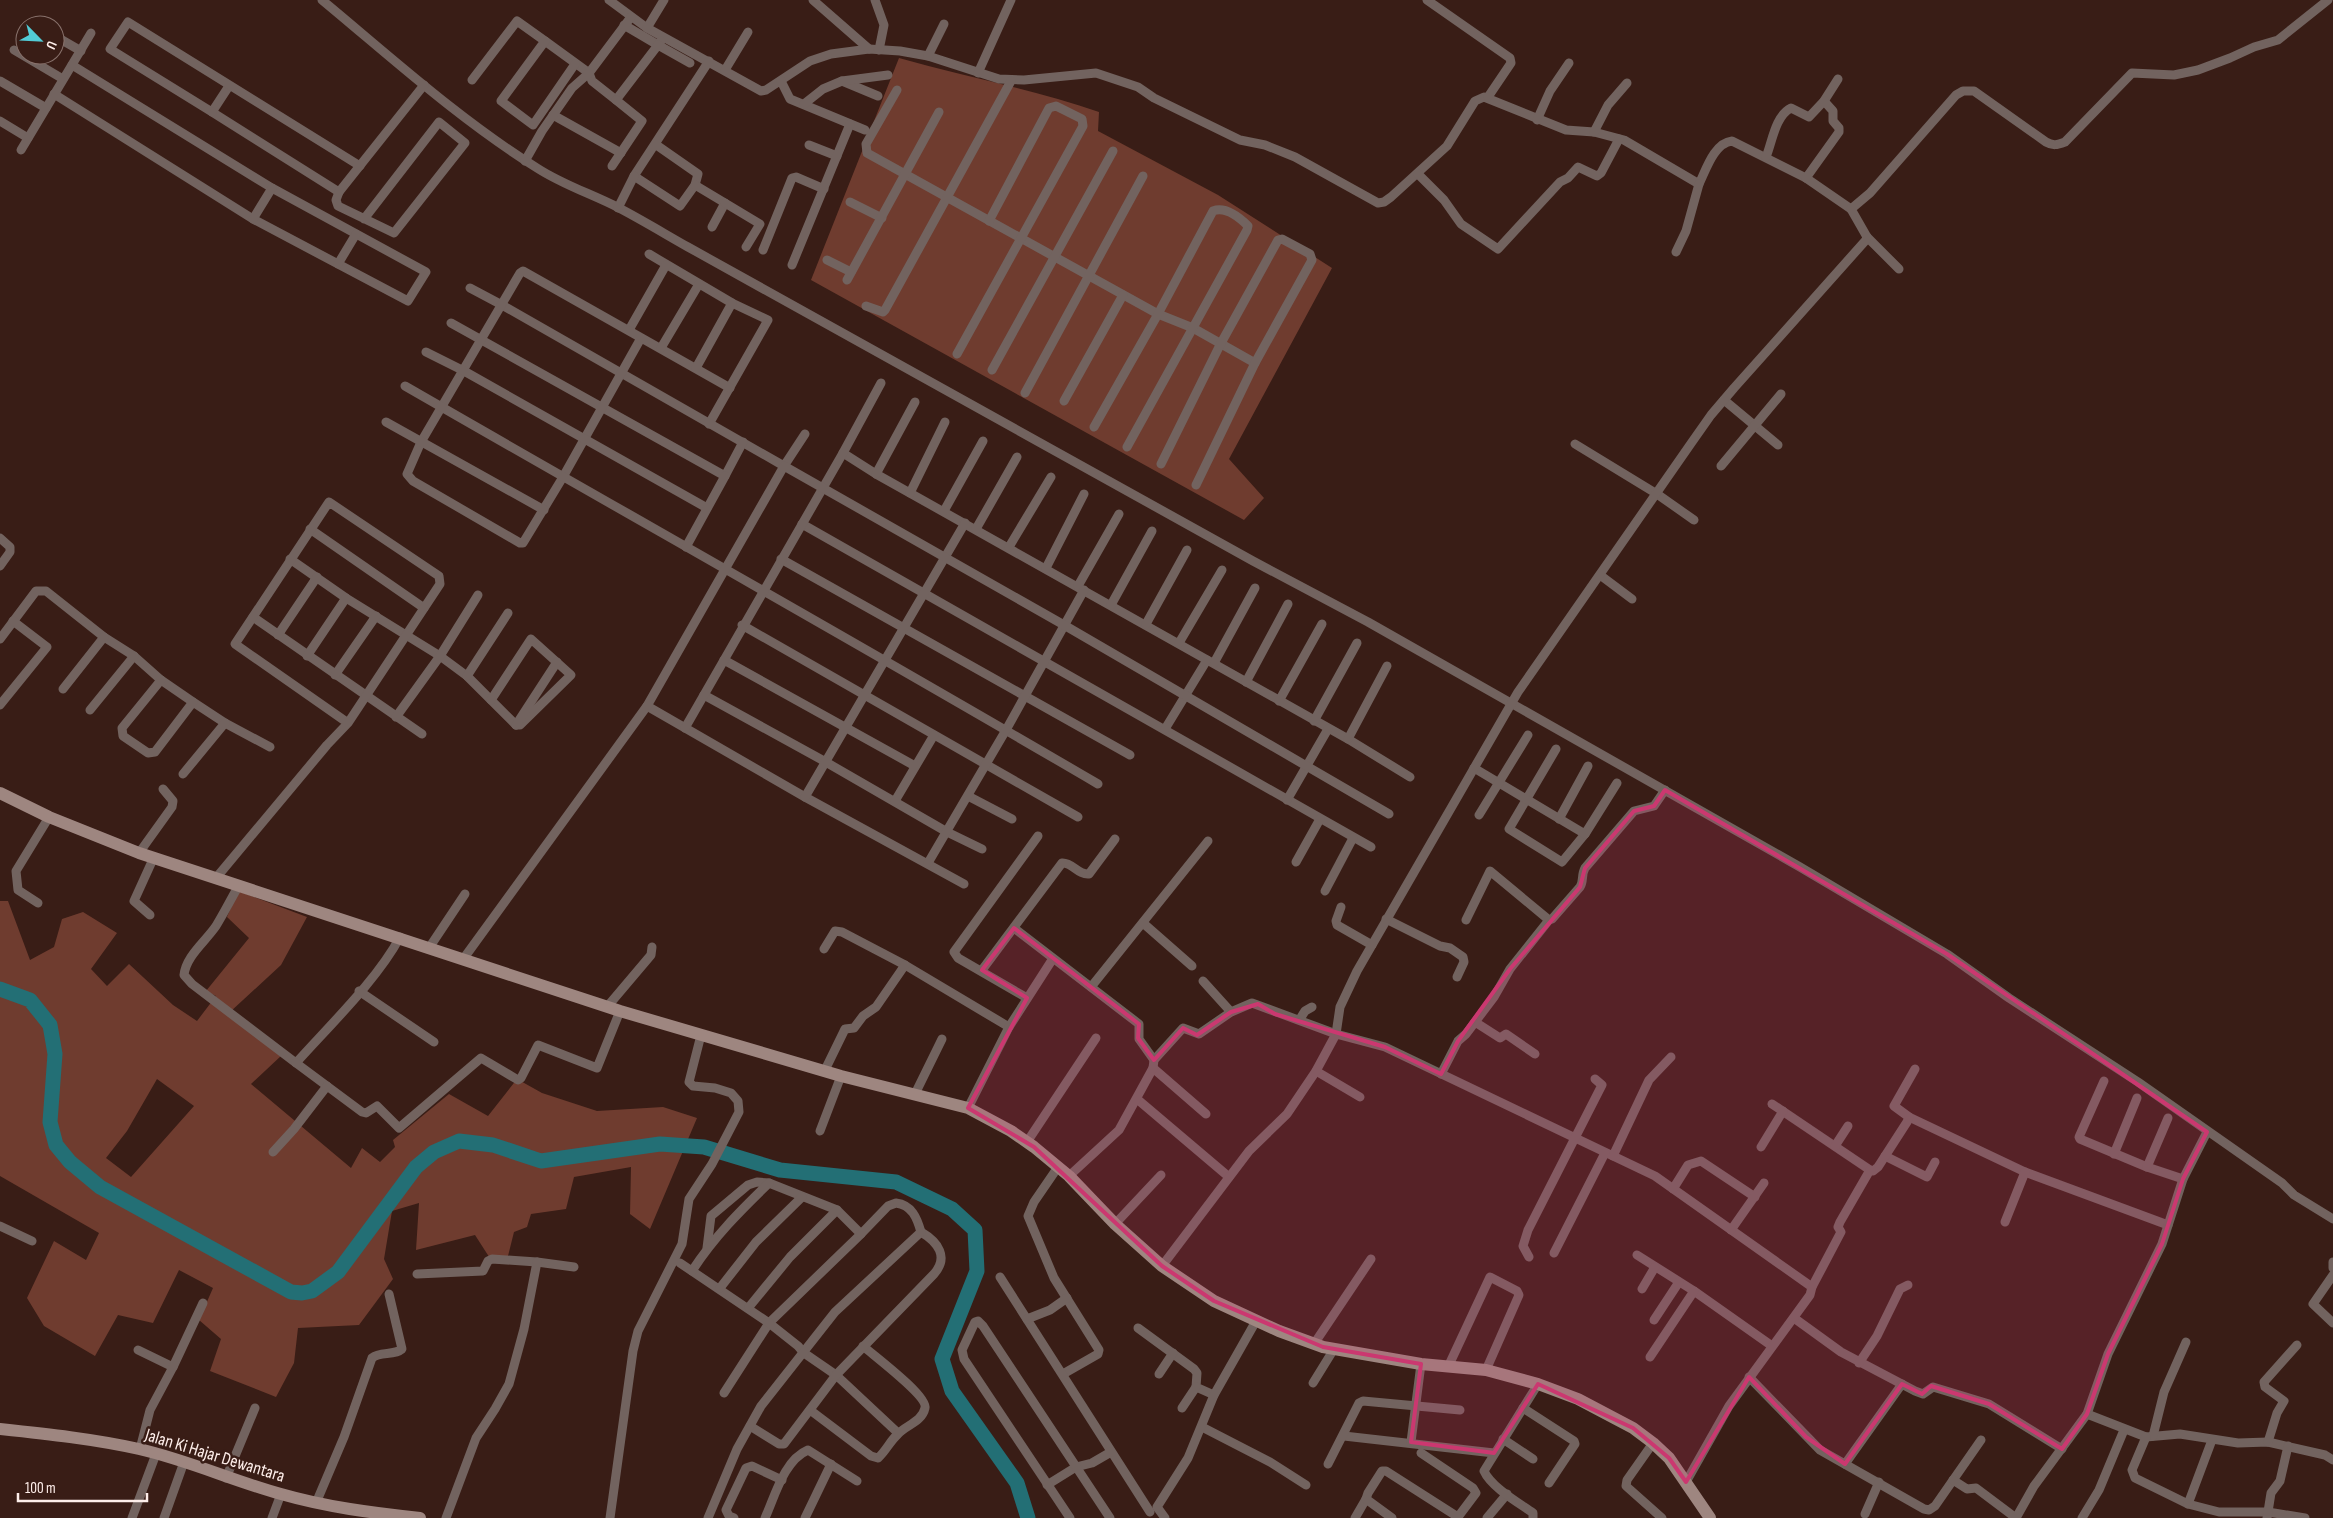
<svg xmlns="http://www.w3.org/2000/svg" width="2333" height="1518" viewBox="0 0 2333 1518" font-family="'Sofia Sans Condensed',sans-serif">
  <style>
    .green { fill: #6f3c2f; fill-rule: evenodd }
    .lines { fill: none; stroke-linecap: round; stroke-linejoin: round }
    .river { stroke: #236f75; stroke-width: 15 }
    .street { stroke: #72635f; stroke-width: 9 }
    .secondary { stroke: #9e8680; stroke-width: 12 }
    .marked { fill: #cb3870; fill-opacity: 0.2; stroke: #cb3870; stroke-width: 4; stroke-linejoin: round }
    .labels { text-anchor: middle; stroke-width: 5; stroke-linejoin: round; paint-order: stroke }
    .street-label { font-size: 18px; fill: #feeeea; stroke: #391d16 }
  </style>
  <rect width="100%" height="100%" fill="#391d16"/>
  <g class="green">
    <path d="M899,58C965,77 1034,89 1099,112L1098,131L1218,195L1332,268L1229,459L1264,498L1244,520L811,280Z"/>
    <path d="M238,891L307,917L281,965L230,1012L282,1055L251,1084L351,1168L362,1148L380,1162L395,1147L393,1140L449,1094L488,1116L517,1079L542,1093L597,1111L663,1107L697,1118L650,1229L630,1214L631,1167L574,1177L566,1209L531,1214L527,1227L514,1232L506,1264L493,1263L475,1235L416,1250L419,1203L392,1211L384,1259L393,1279L359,1325L298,1328L294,1363L276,1397L210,1371L221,1339L199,1320L213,1288L179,1270L153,1323L118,1315L95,1356L44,1326L27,1298L54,1241L86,1260L99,1233L0,1176V901H8L30,960L54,947L62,919L83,912L117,933L91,969L107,986L129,964L173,1005L197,1021L216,996L206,991L249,938L227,917ZM157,1079L194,1106L131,1177L106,1158L127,1131Z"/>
  </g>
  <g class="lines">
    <polyline class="river" points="0,989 30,1000 50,1025 55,1054 50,1122 56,1145 70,1162 100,1187 291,1292 302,1293 312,1291 338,1272 416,1167 434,1152 459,1141 493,1145 541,1161 660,1144 704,1147 780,1170 896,1182 952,1209 975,1230 977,1271 942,1359 952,1391 1017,1483 1028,1518"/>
    <g class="street">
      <path d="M322,0C392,58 460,120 537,168C563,185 592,194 619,208C642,220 665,234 688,247L1253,561L1368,622L1800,867L1947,954L2009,998L2138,1082L2282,1183L2294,1195L2333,1219"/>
      <path d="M609,0L647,28L761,91L766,90L810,61L831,54L869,49L900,51L928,56L999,79L1024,80L1096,73L1138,87L1154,98L1240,140L1265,145L1295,157L1378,203L1384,202L1391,197L1447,146L1475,101L1484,97L1566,130L1594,132L1624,140L1699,184C1706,170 1714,143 1732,141L1806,178L1851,209"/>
      <polyline points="813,0 869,49"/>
      <polyline points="875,0 884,25 879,50"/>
      <polyline points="1427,0 1510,58 1511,63 1488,97"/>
      <polyline points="33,22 37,25"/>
      <polyline points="624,25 658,45 661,41"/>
      <polyline points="647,28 664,0"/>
      <polyline points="55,36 81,51"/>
      <polyline points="545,41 589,73 592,81 616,100 658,45 690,63"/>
      <polyline points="14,50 63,79"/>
      <polyline points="928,56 944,24"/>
      <polyline points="725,70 748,32"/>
      <polyline points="978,73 1011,0"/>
      <polyline points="472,80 517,21 545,41 501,101 533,125 575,64"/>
      <polyline points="0,81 46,108"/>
      <polyline points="781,81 790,99 865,130"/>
      <polyline points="842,81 878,96"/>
      <polyline points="229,86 212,112 339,192"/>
      <polyline points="897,90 866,144 867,153 1158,314 1193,328 1255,363"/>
      <polyline points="54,94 253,219 408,301 426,272 272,188 72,65"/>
      <polyline points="804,104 823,89 842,81 888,75"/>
      <polyline points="212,112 110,49 128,22 360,166"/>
      <polyline points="553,115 621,153"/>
      <polyline points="1537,120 1550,91 1569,63"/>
      <polyline points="0,121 28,138"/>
      <polyline points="1594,132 1608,105 1627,83"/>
      <polyline points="655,144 698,174 695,185 680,206 634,176 709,61"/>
      <polyline points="809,145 837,156"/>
      <polyline points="21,150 91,33"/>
      <path d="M1766,157C1772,143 1775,116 1791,108L1809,117L1824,101L1838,79"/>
      <polyline points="525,161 542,131 572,88 589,73 631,17"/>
      <polyline points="612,166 642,121 616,100"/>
      <polyline points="1418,174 1444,200 1461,224 1498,249 1560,182 1568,178 1578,167 1597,176 1601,173 1619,139"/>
      <polyline points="1806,178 1839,132 1839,128 1833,121 1833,111 1824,101"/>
      <polyline points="695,185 725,203 712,227"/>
      <polyline points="850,202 882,218"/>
      <polyline points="725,203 760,224 746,247"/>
      <polyline points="618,208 634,176"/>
      <polyline points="253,219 272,188"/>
      <polyline points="364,219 439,122 465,143 394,233 338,206 336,200 339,192 424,85"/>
      <polyline points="1867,237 1899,269"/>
      <polyline points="763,250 792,178 796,177 824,189"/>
      <polyline points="1676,252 1686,231 1699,184"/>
      <polyline points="649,254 732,303 768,320 709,424"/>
      <polyline points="827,260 851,272"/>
      <polyline points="338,264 356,234"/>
      <polyline points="792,265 850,124"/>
      <polyline points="847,280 939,112"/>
      <polyline points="470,288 502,305 784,466 805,434"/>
      <polyline points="866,306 883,312 885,310 1011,81"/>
      <polyline points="451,323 725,476 743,442"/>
      <polyline points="629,330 666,265"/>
      <polyline points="641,338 563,477 523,543 520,543 413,481 407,474 421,442 520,273 523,271 730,388"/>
      <polyline points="661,348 699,284"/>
      <polyline points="426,352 464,371 707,508"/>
      <polyline points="957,354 1083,126 1082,119 1056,106 1049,108 989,221"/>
      <polyline points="696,368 732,303"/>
      <polyline points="992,370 1113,151"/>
      <path d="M405,386C636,519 868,649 1098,784"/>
      <polyline points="1025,393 1143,176"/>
      <polyline points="1724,400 1778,445"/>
      <polyline points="1064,401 1123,295"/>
      <polyline points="386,422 544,510"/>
      <path d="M1094,427L1158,314L1213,211C1226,206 1239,217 1248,226L1247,230L1127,447"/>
      <polyline points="1575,444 1657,494 1694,520"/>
      <polyline points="843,453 876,474 1348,739 1410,777"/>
      <polyline points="1161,464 1220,345 1278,240 1282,239 1310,254 1312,260 1255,363 1196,485"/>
      <polyline points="1721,466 1781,394"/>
      <polyline points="876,474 915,402"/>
      <polyline points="910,493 945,422"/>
      <polyline points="944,511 983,441"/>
      <polyline points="802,524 1371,847"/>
      <polyline points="310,529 424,608"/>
      <polyline points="976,529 1017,457"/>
      <polyline points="0,538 10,547 10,552 0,566"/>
      <polyline points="686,547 725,476"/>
      <polyline points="1009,547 1051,477"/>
      <polyline points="290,559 346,598 440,656 467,676 516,725"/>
      <polyline points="781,559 1130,755"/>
      <polyline points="1046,568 1084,494"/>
      <polyline points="1600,575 1632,599"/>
      <polyline points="1078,586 1119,514"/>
      <polyline points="1111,605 1152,531"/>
      <polyline points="253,617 422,734"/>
      <polyline points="1146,624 1187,550"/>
      <polyline points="742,625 1078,817"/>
      <polyline points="278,635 317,577"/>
      <polyline points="0,639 36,591 46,591 104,637 134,656 161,680 193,702 225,723 270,747"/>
      <polyline points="1179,643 1222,570"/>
      <polyline points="307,656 346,598"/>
      <polyline points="724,660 915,766"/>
      <polyline points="1214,663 1255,588"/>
      <polyline points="335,675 376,616"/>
      <polyline points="467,676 508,613"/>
      <polyline points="161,680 122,728 123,736 148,753 155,752 193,702"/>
      <polyline points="1246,682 1288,604"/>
      <polyline points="63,689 104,637"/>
      <polyline points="704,695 824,761 947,832 982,849"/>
      <polyline points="491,700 531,639 571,675 520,725 516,725"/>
      <polyline points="1279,701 1322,624"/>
      <polyline points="0,705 47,647 13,621"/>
      <polyline points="647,706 805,797 964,884"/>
      <polyline points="90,710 134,656"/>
      <polyline points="396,717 440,656 478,595"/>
      <polyline points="1314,721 1357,643"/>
      <polyline points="516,725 557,662"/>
      <polyline points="685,728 843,453 881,383"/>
      <polyline points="1165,729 1207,660"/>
      <polyline points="1348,739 1387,666"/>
      <polyline points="1556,749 1509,829 1562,862 1585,834"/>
      <polyline points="1474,768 1585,834 1617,783"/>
      <polyline points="183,774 225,723"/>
      <polyline points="968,796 1012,819"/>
      <polyline points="805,797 965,523"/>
      <polyline points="1287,800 1328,729"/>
      <polyline points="895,801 934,735"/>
      <polyline points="1479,815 1528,735"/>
      <polyline points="1559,819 1588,766"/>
      <polyline points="139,853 172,807 173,801 163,789"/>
      <polyline points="1296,862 1320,819"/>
      <polyline points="928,863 1006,730 1084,590"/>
      <polyline points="216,878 327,745 348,723 440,584 439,576 329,502 235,644 348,723"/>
      <path d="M239,885C231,899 224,913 216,926C205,942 186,956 184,975L192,984L296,1063C329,1026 377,980 400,937"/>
      <polyline points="1325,891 1353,838"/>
      <polyline points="38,903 18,890 16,871 49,817"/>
      <polyline points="1341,907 1336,921 1337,925 1372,945"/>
      <polyline points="150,915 134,901 154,857"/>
      <polyline points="1386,919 1440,946 1450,948 1463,957 1464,962 1457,977"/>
      <path d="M1466,920L1490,871L1549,920L1552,919L1580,887C1584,881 1581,875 1585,868L1634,811L1654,806L1665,790"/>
      <polyline points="1143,923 1192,966"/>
      <polyline points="1014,928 1139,1024 1139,1039 1154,1060"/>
      <polyline points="429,948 465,894"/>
      <polyline points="824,949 835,931 842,932 905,965 1009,1027"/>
      <polyline points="464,958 647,706 784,466 1064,625 1389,814"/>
      <path d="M982,970L1062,863C1072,862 1078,875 1089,874L1115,839"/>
      <polyline points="1203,981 1231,1012"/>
      <polyline points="1091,987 1208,841"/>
      <polyline points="359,991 434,1042"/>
      <polyline points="1027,998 958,958 954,952 1038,836"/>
      <polyline points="607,1007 651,955 652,947"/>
      <polyline points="1300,1019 1305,1011 1312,1007"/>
      <polyline points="1475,1022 1500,1038 1506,1034 1535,1054"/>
      <polyline points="296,1063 362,1112 366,1113 377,1106 399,1128 481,1058 518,1080 521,1078 538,1045 597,1068 620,1011"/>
      <polyline points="1153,1068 1206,1114"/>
      <polyline points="825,1070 845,1029 854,1028 863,1016 876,1007 905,965"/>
      <polyline points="1316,1071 1360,1097"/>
      <polyline points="1441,1074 1458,1041 1466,1034 1494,997 1510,969 1549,920"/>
      <polyline points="2104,1081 2079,1137 2080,1139 2147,1167 2183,1179"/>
      <polyline points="915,1094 942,1039"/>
      <polyline points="1137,1099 1229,1177"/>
      <polyline points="1772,1104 1870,1170"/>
      <polyline points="968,1108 1009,1027 1052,960"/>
      <polyline points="1909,1117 2025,1172 2168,1225"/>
      <polyline points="820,1131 841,1076"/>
      <polyline points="1027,1142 1096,1038"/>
      <polyline points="1835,1146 1848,1126"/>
      <polyline points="1761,1147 1783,1111"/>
      <polyline points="273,1152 294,1129 327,1086"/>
      <polyline points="2114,1154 2137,1098"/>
      <polyline points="1613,1156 1649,1080 1671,1057"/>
      <polyline points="1885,1156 1927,1177 1935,1162"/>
      <polyline points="1058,1167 1034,1202 1028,1216 1054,1278 1099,1350 1098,1354 1063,1374"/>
      <polyline points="2147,1167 2168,1118"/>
      <polyline points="1069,1176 1119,1130 1153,1068 1154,1060 1183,1028 1199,1034 1231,1012 1252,1003 1336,1034 1385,1047 1655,1176 1812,1287"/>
      <polyline points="1673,1189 1688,1165 1701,1161 1755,1197"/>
      <polyline points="2005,1222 2025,1172"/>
      <polyline points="1115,1224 1161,1175"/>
      <polyline points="0,1226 32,1241"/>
      <polyline points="1731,1230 1764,1183"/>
      <polyline points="707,1248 711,1216 748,1185 757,1182 769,1183 837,1210 861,1234 769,1323 724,1393"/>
      <polyline points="1554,1253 1605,1153"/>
      <polyline points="1637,1255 1694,1291 1772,1346"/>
      <polyline points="1529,1257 1523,1246 1528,1230 1602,1085 1595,1079"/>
      <polyline points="2333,1262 2333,1268"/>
      <polyline points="680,1263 769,1323 798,1346 804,1353 836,1375 898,1433"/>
      <path d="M1162,1266L1249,1151L1287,1114L1316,1071L1336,1034L1340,1007L1357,971L1518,692L1692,442L1711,415L1734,388L1866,240L1867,237L1851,209L1870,193L1956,95L1963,91H1974L2046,142C2053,146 2057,145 2065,142L2132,73L2174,75L2198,70L2230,58L2254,47L2278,40L2328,0"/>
      <path d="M692,1271C714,1237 740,1211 769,1183"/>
      <polyline points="417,1274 483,1271 488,1261 492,1259 537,1262 574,1267"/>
      <polyline points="2333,1275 2313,1304 2333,1323"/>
      <polyline points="1000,1277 1150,1512"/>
      <polyline points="720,1288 756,1242 802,1197"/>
      <polyline points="1642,1289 1655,1267"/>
      <polyline points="749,1307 790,1257 837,1210"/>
      <polyline points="1794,1318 1841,1352 1915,1391 1923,1394 1933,1387 1989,1404 2062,1449"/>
      <polyline points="1027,1319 1050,1310 1067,1298"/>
      <polyline points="1654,1320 1679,1282"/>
      <polyline points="1138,1328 1194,1369 1197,1373 1196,1387 1214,1395"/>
      <polyline points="1314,1344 1371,1259"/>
      <polyline points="138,1350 173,1367"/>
      <polyline points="1650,1357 1694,1291"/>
      <polyline points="1859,1363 1877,1336 1900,1289 1908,1285"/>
      <polyline points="1448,1367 1490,1277 1517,1291 1519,1295 1486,1370"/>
      <polyline points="1159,1374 1173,1353"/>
      <polyline points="1749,1377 1820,1450 1924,1509 1929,1510 1935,1506 1981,1440"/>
      <polyline points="1313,1383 1334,1349"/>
      <polyline points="1182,1408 1196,1387"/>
      <polyline points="1523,1408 1574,1441 1575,1444 1549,1483"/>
      <path d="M810,1410L871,1456L878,1458C886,1451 890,1441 898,1434C906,1425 922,1422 925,1408C928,1396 873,1355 863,1346"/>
      <polyline points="2087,1414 2146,1437 2180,1434 2238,1443 2268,1442 2325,1455 2333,1460"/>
      <path d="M750,1426L779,1444H784L836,1375L934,1274C949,1257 938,1242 921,1232"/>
      <polyline points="1202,1427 1270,1462 1306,1485"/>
      <polyline points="1344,1436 1494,1453"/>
      <polyline points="2153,1436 2164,1392 2186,1342"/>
      <polyline points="2146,1437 2132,1470 2135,1478 2188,1504 2219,1512 2268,1512 2305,1518"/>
      <polyline points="1503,1439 1533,1459"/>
      <polyline points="1411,1442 1421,1364"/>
      <polyline points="2268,1442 2277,1413 2284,1401 2265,1387 2264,1382 2297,1345"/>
      <polyline points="1653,1443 1627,1480 1626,1486 1662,1518"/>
      <polyline points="140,1449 150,1410 173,1367 203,1303"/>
      <polyline points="1328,1464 1359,1403 1363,1401 1460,1410"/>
      <polyline points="1845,1464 1902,1384"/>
      <polyline points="226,1478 255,1408"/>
      <polyline points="1953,1480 1967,1489 1976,1488 2016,1518"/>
      <polyline points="1686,1482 1729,1406 1810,1295 1812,1287 1841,1232 1838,1227 1840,1222 1870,1170 1873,1171 1878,1167 1907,1122 1909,1117 1894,1106 1915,1069"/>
      <polyline points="1047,1485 1076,1467 1092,1463 1111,1452"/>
      <path d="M316,1503L344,1437L372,1358C380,1351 394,1356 402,1349L389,1294"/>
      <polyline points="2188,1504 2212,1440"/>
      <polyline points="1865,1514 1879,1482"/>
      <polyline points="132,1518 156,1454"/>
      <polyline points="164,1518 184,1462"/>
      <polyline points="272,1518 281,1494"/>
      <polyline points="446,1518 476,1438 495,1409 509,1384 524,1329 537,1262"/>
      <polyline points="610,1518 633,1351 638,1331 682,1244 689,1199 712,1164 739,1112 738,1101 731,1093 715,1088 693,1086 689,1082 701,1035"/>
      <path d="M708,1518L737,1449L761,1406L835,1312L921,1232C917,1218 912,1205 896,1203L888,1206L861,1234"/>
      <polyline points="734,1518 729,1516 726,1510 746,1468 752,1466 782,1480"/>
      <path d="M765,1518C775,1496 784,1460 808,1450L857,1481"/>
      <polyline points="805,1518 831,1464"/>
      <polyline points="1070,1518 964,1359 962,1350 975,1322 978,1321 983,1326 1110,1518"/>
      <polyline points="1165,1518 1157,1507 1188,1458 1214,1395 1256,1321"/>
      <polyline points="1355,1518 1366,1499"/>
      <polyline points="1392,1518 1366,1499 1368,1493 1382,1471 1386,1471 1458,1517 1476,1493 1473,1488 1421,1453"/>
      <polyline points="1487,1518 1507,1494"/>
      <path d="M1533,1518V1513C1519,1503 1491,1487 1484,1471L1538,1384"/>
      <polyline points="2016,1518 2034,1486 2087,1414 2108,1354 2162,1244 2183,1179 2207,1132"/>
      <polyline points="2082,1518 2099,1490 2124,1430"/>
      <polyline points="2267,1518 2271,1493 2280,1481 2288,1446"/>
    </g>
    <g class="secondary">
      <polyline points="0,793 49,817 139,853 620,1011 841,1076 968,1108 1011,1131 1034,1147 1069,1176 1115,1224 1162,1266 1214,1301 1279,1331 1323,1347 1421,1364 1486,1370 1538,1384 1578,1399 1633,1428 1653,1443 1669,1458 1710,1518"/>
      <path d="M0,1429C47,1434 94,1439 139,1449C188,1460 233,1481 281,1494C326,1507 373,1513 420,1518"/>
    </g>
  </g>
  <path class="marked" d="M1665,790L1947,954L2207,1132L2183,1179L2162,1244L2108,1354L2087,1414L2062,1449L1989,1404L1931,1386L1922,1394L1902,1384L1845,1464L1806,1437L1749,1377L1686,1482L1669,1458L1633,1428L1538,1384L1494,1453L1411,1442L1421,1364L1323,1347L1214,1301L1162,1266L1034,1147L968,1108L1027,998L982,970L1014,928L1139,1024L1138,1038L1154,1060L1183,1028L1197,1035L1231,1012L1258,1004L1275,1014L1385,1047L1441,1074L1458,1041L1510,969L1580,887L1585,868L1634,811L1654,806Z"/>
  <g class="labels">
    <g class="street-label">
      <text transform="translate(215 1455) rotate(17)" y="6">Jalan Ki Hajar Dewantara</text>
    </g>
  </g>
  <g transform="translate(40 40) rotate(114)"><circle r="24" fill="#391d16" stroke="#88716b"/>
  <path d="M0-4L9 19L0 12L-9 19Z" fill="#52ccd6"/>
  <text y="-8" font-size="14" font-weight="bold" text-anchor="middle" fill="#feeeea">U</text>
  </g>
  <path d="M18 1493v8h129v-8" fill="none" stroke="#feeeea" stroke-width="2.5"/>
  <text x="25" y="1493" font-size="15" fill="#feeeea" stroke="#391d16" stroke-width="4" paint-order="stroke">100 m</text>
</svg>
